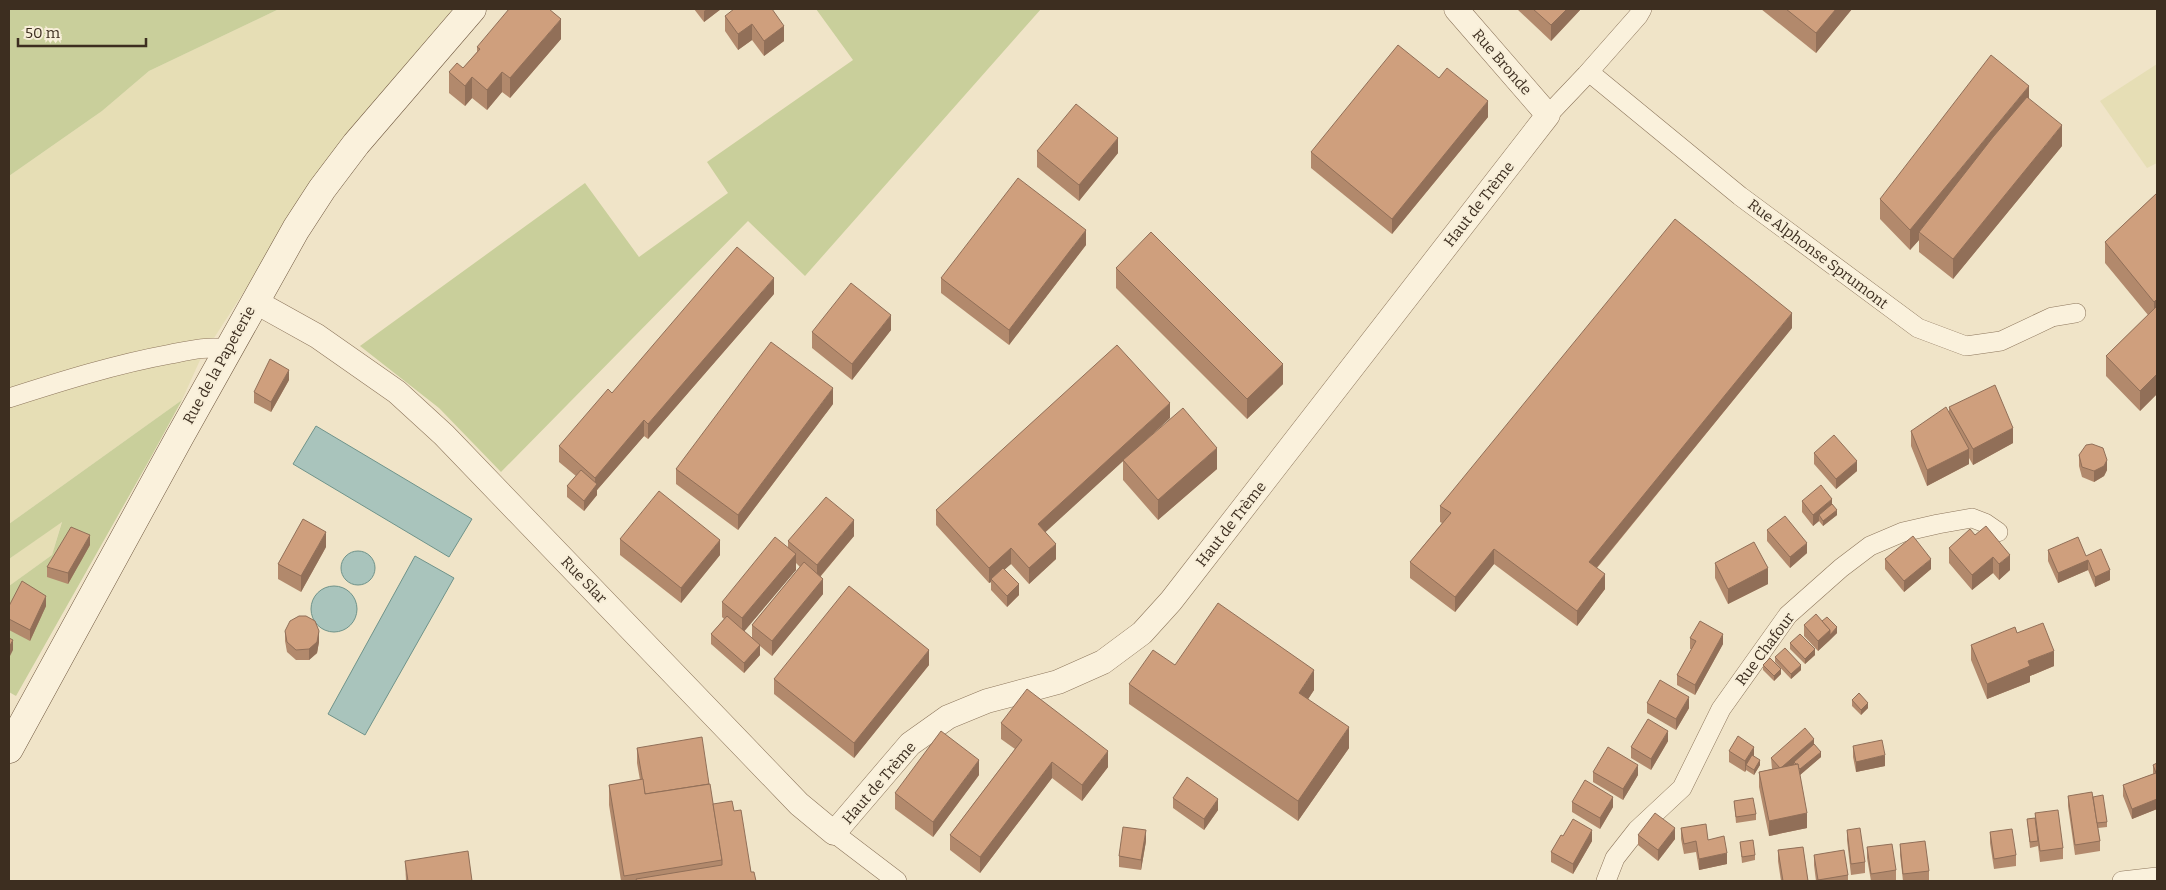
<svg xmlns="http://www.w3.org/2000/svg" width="2166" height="890" viewBox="0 0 2166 890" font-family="Bitter,serif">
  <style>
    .farmland { fill: #e6deb5 }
    .green { fill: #c9cf9b }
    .water { fill: #a9c4bc; stroke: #6f938a }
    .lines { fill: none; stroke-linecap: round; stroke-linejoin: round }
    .minor-casing { stroke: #8d765c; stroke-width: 20 }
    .tertiary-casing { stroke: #8d765c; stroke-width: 25 }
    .secondary-casing { stroke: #6f573f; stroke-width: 29 }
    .minor { stroke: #faf1dc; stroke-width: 19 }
    .tertiary { stroke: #faf1dc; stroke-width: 24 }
    .secondary { stroke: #faf1dc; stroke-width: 28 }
    .wall { fill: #b2896c; fill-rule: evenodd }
    .shaded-wall { fill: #916f58 }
    .building { fill: #cf9f7d; stroke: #916f58 }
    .labels { text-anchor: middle; stroke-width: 4; stroke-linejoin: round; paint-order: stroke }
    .street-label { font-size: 15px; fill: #3d2e20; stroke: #f7eed8 }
  </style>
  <rect width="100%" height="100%" fill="#f0e4c8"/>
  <g class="farmland">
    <polygon points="279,9 453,9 337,148 214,338 126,355 9,393 9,176 102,111 149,71"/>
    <polygon points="2157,64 2157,163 2147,168 2100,101"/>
    <polygon points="205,349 182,400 9,524 9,402"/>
    <polygon points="62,521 52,555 9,586 9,559"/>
  </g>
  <g class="green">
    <polygon points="9,9 279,9 149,71 102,111 9,176"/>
    <polygon points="816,9 1041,9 805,276 748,221 501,472 439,408 360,346 585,183 639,257 728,193 707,162 853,60"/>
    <polygon points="182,400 151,457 16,696 9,692 9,586 52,555 62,522 9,559 9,524"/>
  </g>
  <g class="water">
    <polygon points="316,426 472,519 449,557 293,464"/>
    <circle cx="358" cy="568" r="17"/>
    <polygon points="415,556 454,578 365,735 328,714"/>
    <circle cx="334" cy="609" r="23"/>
  </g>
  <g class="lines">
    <g class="minor-casing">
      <g id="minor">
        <polyline points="1589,72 1740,196 1918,328 1966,346 2001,341 2052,317 2076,313"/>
        <polyline points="1548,115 1586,75 1638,16 1642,9"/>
        <path d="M9,398C62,381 116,364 171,354C191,350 208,346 228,349"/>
        <polyline points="834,833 897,881"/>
        <polyline points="1606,881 1615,858 1637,830 1682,788 1721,709 1788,615 1841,568 1870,546 1903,532 1938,524 1972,518 1985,523 1998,532"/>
        <polyline points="2122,881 2157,877"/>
      </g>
    </g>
    <g class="tertiary-casing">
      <polyline id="tertiary" points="254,301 317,336 397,392 444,435 799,804 834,833 910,744 948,717 987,701 1058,682 1103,662 1142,633 1171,601 1548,115 1456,9"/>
    </g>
    <g class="secondary-casing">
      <polyline id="secondary" points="9,749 179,438 296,229 322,189 356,144 472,9"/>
    </g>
    <use href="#minor" class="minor"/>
    <use href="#tertiary" class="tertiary"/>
    <use href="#secondary" class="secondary"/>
  </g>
  <g class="wall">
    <polygon points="694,9 721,9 704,22"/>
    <polygon points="1517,9 1581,9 1551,41"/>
    <polygon points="1761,9 1852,9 1816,53"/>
    <polygon points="725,16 784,26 784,41 764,56 752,40 738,50 725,31"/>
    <polygon points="561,39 510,98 502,92 487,110 472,98 465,106 449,93 449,72 463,68 477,52 477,47"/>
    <polygon points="1439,78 1488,117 1392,234 1311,168 1311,152"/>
    <polygon points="2062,146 1953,279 1919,252 1919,240 1910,250 1880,219 1880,199"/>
    <polygon points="1037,151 1118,153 1079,201 1037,167"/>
    <polygon points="2157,193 2157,394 2140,411 2106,376 2106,356 2148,315 2105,263 2105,242"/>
    <polygon points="1086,245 1009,345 941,293 941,278"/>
    <polygon points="1116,268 1283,384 1247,419 1116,288"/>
    <polygon points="774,294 648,439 644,436 597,490 597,495 584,511 567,497 567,486 576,476 559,462 559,446 612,393"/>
    <polygon points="1792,328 1597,568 1605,589 1577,626 1494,564 1455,612 1410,578 1410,562 1442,523 1440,522 1440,506"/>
    <polygon points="891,330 852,380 812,348 812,332"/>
    <polygon points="289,380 271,412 254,403 254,392"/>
    <polygon points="833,404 738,530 676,484 676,469"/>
    <polygon points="1949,407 2013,443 1973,465 1969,458 1969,464 1927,486 1911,446 1911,431 1949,413"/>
    <polygon points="1170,418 1144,442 1217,469 1158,520 1123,480 1123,461 1045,532 1056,559 1029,584 1011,564 1004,569 1019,595 1007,607 991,590 991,582 989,583 936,525 936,510"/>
    <polygon points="1814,453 1857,471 1836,489 1814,464"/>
    <polygon points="2079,455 2107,470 2104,476 2094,482 2082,477 2079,466"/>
    <polygon points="1802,501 1832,504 1837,515 1823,526 1819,521 1813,526 1802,512"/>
    <polygon points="1767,530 1807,553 1790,568 1767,541"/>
    <polygon points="1975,535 2010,570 1999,580 1993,573 1972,590 1949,563 1949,548"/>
    <path d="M854,536L821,576L823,594L772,656L760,646V655L744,673L711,644V634L724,619L722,617V602L788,548V541ZM796,563L800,567L752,625V638L744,631L796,570Z"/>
    <polygon points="620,539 720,555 681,603 620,555"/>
    <polygon points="90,545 68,584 47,577 47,567"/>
    <polygon points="326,547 301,592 278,579 278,564"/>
    <polygon points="2048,550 2086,556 2110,580 2095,587 2088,570 2058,583 2048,561"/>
    <polygon points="1885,559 1931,569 1904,592 1885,569"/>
    <polygon points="1715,563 1768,584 1728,604 1715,578"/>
    <polygon points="9,606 46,606 30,641 9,630"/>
    <polygon points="1822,621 1837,633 1818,651 1804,636 1804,625"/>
    <polygon points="285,631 319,642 317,653 309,660 296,660 287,652 285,641"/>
    <polygon points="2017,633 2054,666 2030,676 2030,682 1987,699 1971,660 1971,645"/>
    <polygon points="1690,638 1723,644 1695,695 1677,685 1677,675 1692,649 1690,649"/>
    <polygon points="1790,643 1815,655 1805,664 1790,649"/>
    <polygon points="1775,657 1801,670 1791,679 1775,662"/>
    <polygon points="929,665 854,758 774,694 774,679"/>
    <polygon points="1175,665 1314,690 1308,699 1349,748 1298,821 1129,704 1129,684"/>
    <polygon points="1763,665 1781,674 1774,681 1763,670"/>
    <polygon points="1852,700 1868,708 1861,715 1852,706"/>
    <polygon points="1647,703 1689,708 1676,730 1647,713"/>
    <polygon points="1001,723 1108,767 1082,801 1052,778 980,873 950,850 950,835 1015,749 1001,739"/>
    <polygon points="1668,741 1651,770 1631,758 1631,747"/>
    <polygon points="1814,744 1821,757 1800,775 1807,828 1769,836 1759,787 1759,772 1772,769 1771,758"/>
    <polygon points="1853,746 1885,766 1856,772 1853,757"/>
    <polygon points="637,748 709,784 713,804 734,811 751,872 756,881 621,881 609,805 609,785 640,780 637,763"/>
    <polygon points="1729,751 1754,756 1760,765 1754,775 1746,770 1745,772 1729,762"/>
    <polygon points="2157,763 2157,809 2132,819 2123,796 2123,785 2153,774 2153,765"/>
    <polygon points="1593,772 1638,775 1623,800 1593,782"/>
    <polygon points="979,775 933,837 895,809 895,793"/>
    <polygon points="2068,796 2093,797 2107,822 2107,827 2098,828 2100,841 2100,851 2075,855 2068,806"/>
    <polygon points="1173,798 1218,810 1204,830 1173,808"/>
    <polygon points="1734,801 1756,814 1756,820 1736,823"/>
    <polygon points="1572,802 1613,807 1600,829 1572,812"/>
    <polygon points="2035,813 2063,848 2063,859 2040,862 2038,846 2030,848 2027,819 2035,818"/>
    <polygon points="1681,828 1708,840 1727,864 1699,870 1696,852 1684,854 1681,839"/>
    <polygon points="1847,830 1865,862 1865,873 1851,875 1847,840"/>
    <polygon points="1990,832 2016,855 2016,866 1994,869 1990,843"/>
    <polygon points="1638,835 1675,839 1658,861 1638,845"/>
    <polygon points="1563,836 1592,841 1573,874 1551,862 1551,852"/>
    <polygon points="1146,841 1141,870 1119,867 1119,856"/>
    <polygon points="1740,842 1755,855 1755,860 1742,863"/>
    <polygon points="1900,844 1929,871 1929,881 1903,881 1900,855"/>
    <polygon points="1803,847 1808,881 1781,881 1778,861 1778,850"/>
    <polygon points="1867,847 1896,870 1896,881 1871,881 1867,858"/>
    <polygon points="1814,855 1848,875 1848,881 1816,881 1814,865"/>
    <polygon points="405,861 472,881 406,881"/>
  </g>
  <g class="shaded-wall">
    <polygon points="707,9 721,9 704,22 704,11"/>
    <polygon points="1567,9 1581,9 1551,41 1551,25"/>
    <polygon points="1836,9 1852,9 1816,53 1816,33"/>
    <polygon points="561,19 561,39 510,98 510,78"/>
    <polygon points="752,24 752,40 738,50 738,34"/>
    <polygon points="784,26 784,41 764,56 764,41"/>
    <polygon points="502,72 502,92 487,110 487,90"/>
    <polygon points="472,77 472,98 465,106 465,86"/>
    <polygon points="2029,86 2029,107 1919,232 1919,240 1910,250 1910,230"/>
    <polygon points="1488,101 1488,117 1392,234 1392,219"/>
    <polygon points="2062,125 2062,146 1953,279 1953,259"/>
    <polygon points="1118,138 1118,153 1079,201 1079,185"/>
    <polygon points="1086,230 1086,245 1009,345 1009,330"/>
    <polygon points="774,278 774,294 648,439 648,424"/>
    <polygon points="2157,299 2157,320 2154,322 2154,302"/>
    <polygon points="1792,313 1792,328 1589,577 1589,562"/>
    <polygon points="891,315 891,330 852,380 852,364"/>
    <polygon points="1283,364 1283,384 1247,419 1247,399"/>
    <polygon points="289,370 289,380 271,412 271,402"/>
    <polygon points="2157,374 2157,394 2140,411 2140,391"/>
    <polygon points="833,388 833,404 738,530 738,515"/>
    <polygon points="1170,403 1170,418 1038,539 1038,524"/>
    <polygon points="644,420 644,436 597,490 597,495 584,511 584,501 595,487 595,478"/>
    <polygon points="2013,428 2013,443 1973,465 1973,449"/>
    <polygon points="1217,448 1217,469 1158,520 1158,500"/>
    <polygon points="1969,449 1969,464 1927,486 1927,470"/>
    <polygon points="2107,460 2107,470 2104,476 2094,482 2094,471"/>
    <polygon points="1857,461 1857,471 1836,489 1836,479"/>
    <polygon points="1832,499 1832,509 1819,515 1819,521 1813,526 1813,515"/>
    <polygon points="1837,510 1837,515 1823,526 1823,521"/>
    <polygon points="854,520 854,536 817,580 817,565"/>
    <polygon points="326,532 326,547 301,592 301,576"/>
    <polygon points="90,535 90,545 68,584 68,573"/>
    <polygon points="720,540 720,555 681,603 681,588"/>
    <polygon points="1807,543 1807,553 1790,568 1790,557"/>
    <polygon points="1056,544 1056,559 1029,584 1029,568"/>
    <polygon points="1011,548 1011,564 992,581 991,579 991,582 989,583 989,568"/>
    <polygon points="1494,549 1494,564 1455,612 1455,597"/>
    <polygon points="796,554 796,570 742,634 742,618"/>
    <polygon points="2010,555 2010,570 1999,580 1999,564"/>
    <polygon points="1993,557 1993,573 1972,590 1972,575"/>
    <polygon points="1931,559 1931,569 1904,592 1904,581"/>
    <polygon points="2088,560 2088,570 2058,583 2058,573"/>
    <polygon points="1768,568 1768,584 1728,604 1728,589"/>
    <polygon points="2110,570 2110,580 2095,587 2095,577"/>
    <polygon points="1605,574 1605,589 1577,626 1577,611"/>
    <polygon points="823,579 823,594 772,656 772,641"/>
    <polygon points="1019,584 1019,595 1007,607 1007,596"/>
    <polygon points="46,596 46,606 30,641 30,630"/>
    <polygon points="1837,627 1837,633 1830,640 1830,635"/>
    <polygon points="1830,630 1830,640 1818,651 1818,641"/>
    <polygon points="319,631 319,642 317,653 309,660 309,649"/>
    <polygon points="1723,634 1723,644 1695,695 1695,685"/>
    <polygon points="13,640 13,650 9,658 9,647"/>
    <polygon points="760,645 760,655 744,673 744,663"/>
    <polygon points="1815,649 1815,655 1805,664 1805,659"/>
    <polygon points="929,650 929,665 854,758 854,743"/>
    <polygon points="2054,651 2054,666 2030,676 2030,682 1987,699 1987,684 2028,661"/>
    <polygon points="1801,665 1801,670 1791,679 1791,674"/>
    <polygon points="1781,669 1781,674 1774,681 1774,676"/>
    <polygon points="1314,670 1314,690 1299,713 1299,693"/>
    <polygon points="1689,697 1689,708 1676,730 1676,719"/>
    <polygon points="1868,703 1868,708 1861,715 1861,710"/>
    <polygon points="1349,727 1349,748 1298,821 1298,801"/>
    <polygon points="1668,731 1668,741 1651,770 1651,759"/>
    <polygon points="1814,739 1814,750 1794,762 1794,767 1780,768"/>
    <polygon points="1754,747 1754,757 1746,765 1746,770 1745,772 1745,761"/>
    <polygon points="1108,751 1108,767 1082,801 1082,785"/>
    <polygon points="1821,752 1821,757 1800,775 1800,769"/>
    <polygon points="1885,755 1885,766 1856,772 1856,762"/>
    <polygon points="979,760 979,775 933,837 933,822"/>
    <polygon points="1760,760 1760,765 1754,775 1754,770"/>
    <polygon points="1052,762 1052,778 980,873 980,857"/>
    <polygon points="1638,765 1638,775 1623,800 1623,789"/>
    <polygon points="1613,797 1613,807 1600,829 1600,818"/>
    <polygon points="1218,799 1218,810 1204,830 1204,819"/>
    <polygon points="2157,799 2157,809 2132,819 2132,809"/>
    <polygon points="1807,813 1807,828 1769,836 1769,821"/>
    <polygon points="1675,828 1675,839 1658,861 1658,850"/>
    <polygon points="1146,830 1146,841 1141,870 1141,860"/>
    <polygon points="1592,830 1592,841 1573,874 1573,864"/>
    <polygon points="1727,853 1727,864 1699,870 1699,859"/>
  </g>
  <g class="building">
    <polygon points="509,9 549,9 561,19 510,78 502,72 487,90 472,77 465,86 449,72 457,63 463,68 480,49 477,47"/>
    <polygon points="734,9 772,9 784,26 764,41 752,24 738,34 725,16"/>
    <polygon points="1533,9 1567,9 1551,25"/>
    <polygon points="1786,9 1836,9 1816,33"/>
    <polygon points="1398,45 1439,78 1447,68 1488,101 1392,219 1311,152"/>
    <polygon points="1991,55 2029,86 1910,230 1880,199"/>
    <polygon points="2027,97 2062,125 1953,259 1919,232 1993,137"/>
    <polygon points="1076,104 1118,138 1079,185 1037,151"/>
    <polygon points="1018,178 1086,230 1009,330 941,278"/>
    <polygon points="2157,193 2157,299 2154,302 2105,242"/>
    <polygon points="1675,219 1792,313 1589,562 1605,574 1577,611 1494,549 1455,597 1410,562 1451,513 1440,506"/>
    <polygon points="1151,232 1283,364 1247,399 1116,268"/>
    <polygon points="737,247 774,278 648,424 644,420 595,478 559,446 608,389 612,393"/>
    <polygon points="851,283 891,315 852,364 812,332"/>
    <polygon points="2157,306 2157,374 2140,391 2106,356"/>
    <polygon points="771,342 833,388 738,515 676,469"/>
    <polygon points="1117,345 1170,403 1038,524 1056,544 1029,568 1011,548 989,568 936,510"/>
    <polygon points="270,359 289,370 271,402 254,392"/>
    <polygon points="1995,385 2013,428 1973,449 1949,407"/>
    <polygon points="1946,407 1969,449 1927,470 1911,431"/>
    <polygon points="1183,408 1217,448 1158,500 1123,460"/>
    <polygon points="1834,435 1857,461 1836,479 1814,453"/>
    <polygon points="2092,444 2103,448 2107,460 2104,466 2094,471 2082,467 2079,455 2086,445"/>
    <polygon points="581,470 597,484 584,501 567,486"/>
    <polygon points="1821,485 1832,499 1813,515 1802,501"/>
    <polygon points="659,491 720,540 681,588 620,539"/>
    <polygon points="826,497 854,520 817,565 788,541"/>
    <polygon points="1832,504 1837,510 1823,521 1819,515"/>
    <polygon points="1785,516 1807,543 1790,557 1767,530"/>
    <polygon points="303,519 326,532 301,576 278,564"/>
    <polygon points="1986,526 2010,555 1999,564 1993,557 1972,575 1949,548 1970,529 1975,535"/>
    <polygon points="71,527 90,535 68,573 47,567"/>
    <polygon points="1913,536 1931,559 1904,581 1885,559"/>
    <polygon points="775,537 796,554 742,618 722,602"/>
    <polygon points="2078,537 2086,556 2101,549 2110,570 2095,577 2088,560 2058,573 2048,550"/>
    <polygon points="1754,542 1768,568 1728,589 1715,563"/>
    <polygon points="804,562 823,579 772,641 752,625"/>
    <polygon points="1003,568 1019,584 1007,596 991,579"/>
    <polygon points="22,581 46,596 30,630 9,619 9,606"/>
    <polygon points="849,586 929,650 854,743 774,679"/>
    <polygon points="1218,603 1314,670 1299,693 1349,727 1298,801 1129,684 1153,650 1175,665"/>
    <polygon points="1816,614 1830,630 1818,641 1804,625"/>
    <polygon points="299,616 306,616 315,621 319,631 317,642 309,649 296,650 287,642 285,631 290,621"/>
    <polygon points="727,616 760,645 744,663 711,634"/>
    <polygon points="1827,617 1837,627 1830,635 1830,630 1822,621"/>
    <polygon points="1700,621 1723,634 1695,685 1677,675 1696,641 1690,638"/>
    <polygon points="2043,623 2054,651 2028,661 2030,666 1987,684 1971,645 2015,627 2017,633"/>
    <polygon points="1800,634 1815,649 1805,659 1790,643"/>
    <polygon points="9,638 13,640 9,647"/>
    <polygon points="1785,648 1801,665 1791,674 1775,657"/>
    <polygon points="1770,658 1781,669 1774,676 1763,665"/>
    <polygon points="1660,680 1689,697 1676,719 1647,703"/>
    <polygon points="1027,689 1108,751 1082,785 1052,762 980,857 950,835 1022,740 1001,723"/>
    <polygon points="1859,693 1868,703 1861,710 1852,700"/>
    <polygon points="1648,719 1668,731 1651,759 1631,747"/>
    <polygon points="1805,728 1814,739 1782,767 1780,768 1771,758"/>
    <polygon points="941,731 979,760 933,822 895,793"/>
    <polygon points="1738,736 1754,747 1745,761 1729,751"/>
    <polygon points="702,737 709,784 645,794 637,748"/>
    <polygon points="1882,740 1885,755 1856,762 1853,746"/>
    <polygon points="1814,744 1821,752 1800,769 1798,767 1798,764 1796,764 1794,762"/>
    <polygon points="1608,747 1638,765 1623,789 1593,772"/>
    <polygon points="1752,755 1760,760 1754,770 1746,765"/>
    <polygon points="2157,763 2157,799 2132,809 2123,785 2156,773 2153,765"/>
    <polygon points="1798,764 1807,813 1769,821 1759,772"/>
    <polygon points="1187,777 1218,799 1204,819 1173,798"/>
    <polygon points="643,779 645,794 710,784 722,860 624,876 609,785"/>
    <polygon points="1585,780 1613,797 1600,818 1572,802"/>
    <polygon points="2092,792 2100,841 2075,845 2068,796"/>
    <polygon points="2103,795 2107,822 2097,823 2093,797"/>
    <polygon points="1753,798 1756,814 1736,817 1734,801"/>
    <polygon points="732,801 734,811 741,810 751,872 754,872 756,881 637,881 636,879 722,865 722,860 713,804"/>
    <polygon points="2058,810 2063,848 2040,851 2035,813"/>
    <polygon points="1655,813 1675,828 1658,850 1638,835"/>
    <polygon points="2035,818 2038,841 2030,842 2027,819"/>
    <polygon points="1573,819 1592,830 1573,864 1551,852 1561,835 1563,836"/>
    <polygon points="1706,824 1708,840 1724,836 1727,853 1699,859 1696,841 1684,844 1681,828"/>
    <polygon points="1123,827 1146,830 1141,860 1119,856"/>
    <polygon points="1860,828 1865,862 1851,864 1847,830"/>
    <polygon points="2012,829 2016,855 1994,859 1990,832"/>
    <polygon points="1753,840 1755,855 1742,857 1740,842"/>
    <polygon points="1925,841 1929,871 1903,874 1900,844"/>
    <polygon points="1892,844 1896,870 1871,874 1867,847"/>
    <polygon points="1803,847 1808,881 1783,881 1778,850"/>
    <polygon points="1844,850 1848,875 1818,880 1814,855"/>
    <polygon points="468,851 472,881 408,881 405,861"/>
  </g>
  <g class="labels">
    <g class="street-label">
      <text transform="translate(1502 62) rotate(49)" y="5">Rue Bronde</text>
      <text transform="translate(1479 204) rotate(-52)" y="5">Haut de Trème</text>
      <text transform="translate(1818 254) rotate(37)" y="5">Rue Alphonse Sprumont</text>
      <text transform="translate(219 365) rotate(-61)" y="5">Rue de la Papeterie</text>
      <text transform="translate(1231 524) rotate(-52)" y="5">Haut de Trème</text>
      <text transform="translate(584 580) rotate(46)" y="5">Rue Slar</text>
      <text transform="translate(1765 649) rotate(-53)" y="5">Rue Chafour</text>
      <text transform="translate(879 783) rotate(-49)" y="5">Haut de Trème</text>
    </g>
  </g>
  <rect width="2166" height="890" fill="none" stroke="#3d2e20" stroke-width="20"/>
  <path d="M18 38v8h128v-8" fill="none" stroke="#3d2e20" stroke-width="2.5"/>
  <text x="25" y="38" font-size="15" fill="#3d2e20" stroke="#f7eed8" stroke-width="4" paint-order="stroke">50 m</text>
</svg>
